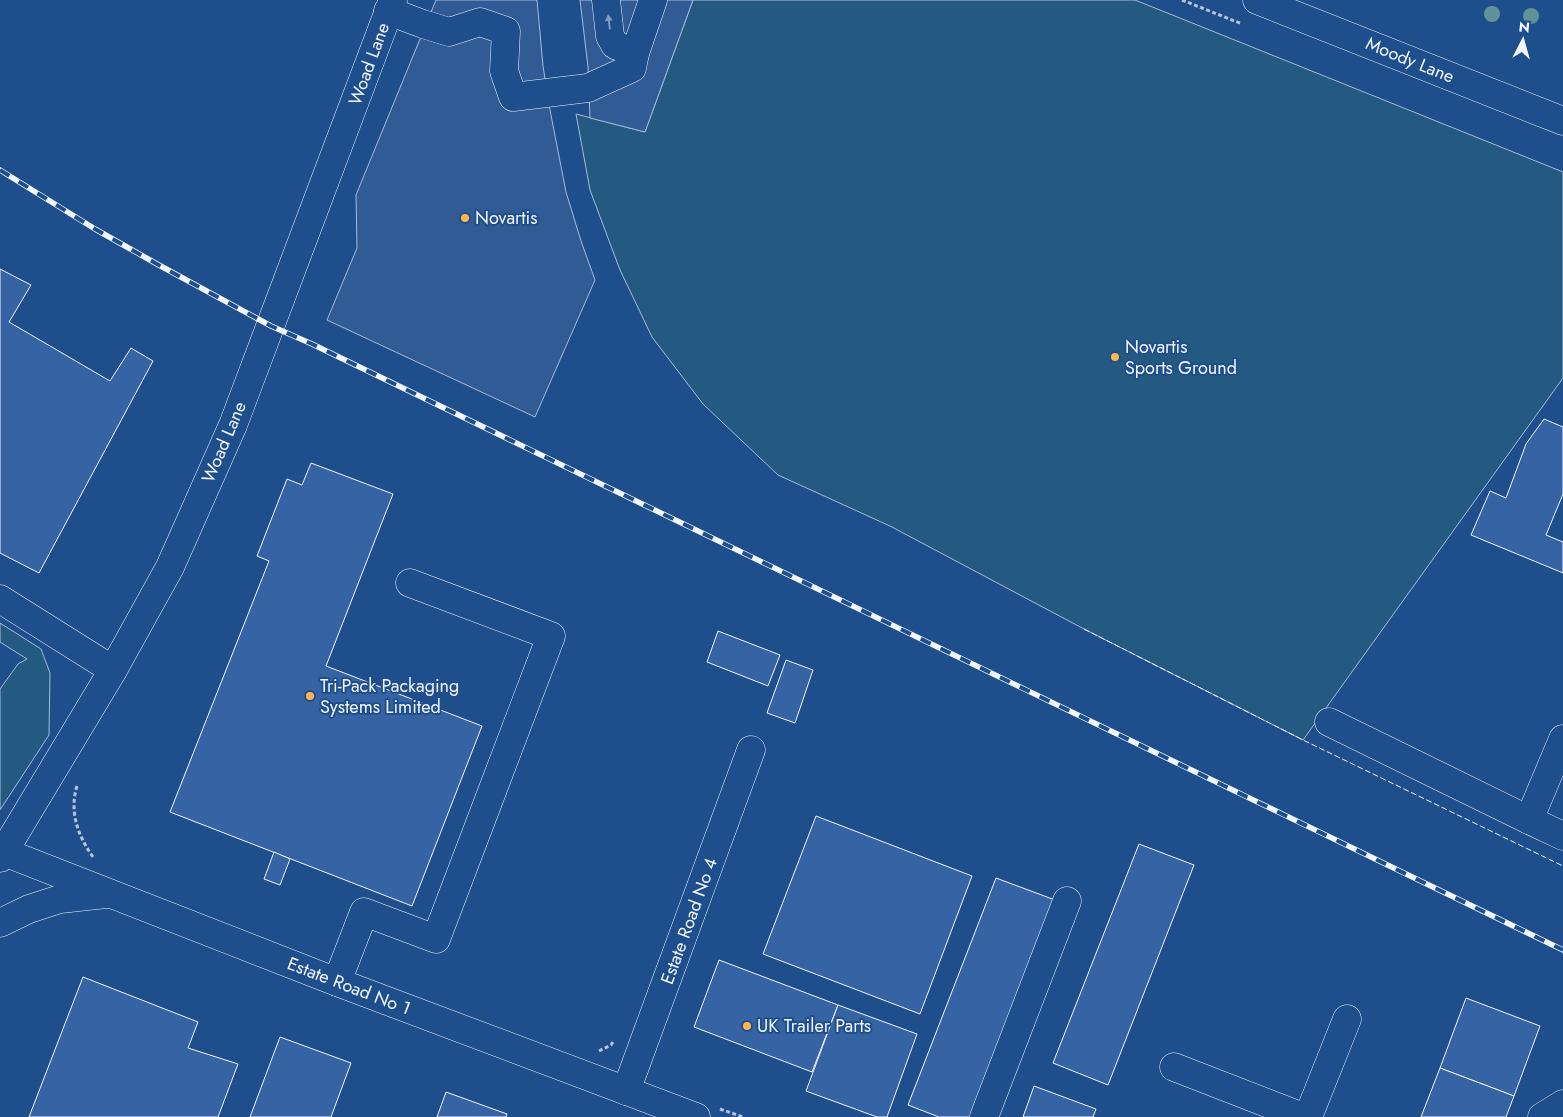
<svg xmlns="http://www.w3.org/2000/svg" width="1563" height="1117" viewBox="0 0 1563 1117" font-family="Jost,sans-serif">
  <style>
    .green { fill: #245a82; stroke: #a8bbd7 }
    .parking { fill: #305b95; stroke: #a8bbd7 }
    .building { fill: #3563a3; stroke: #f2f6ff }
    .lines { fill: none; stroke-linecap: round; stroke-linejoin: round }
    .minor-casing { stroke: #f2f6ff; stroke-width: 29 }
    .path { stroke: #b3c4dc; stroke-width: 3; stroke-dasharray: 4 2.5; stroke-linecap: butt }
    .minor { stroke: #1f4e8c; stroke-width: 28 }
    .rail-casing { stroke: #f2f6ff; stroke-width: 5.5 }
    .rail { stroke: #1f4e8c; stroke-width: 4; stroke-dasharray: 11; stroke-linecap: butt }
    .fence { stroke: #f2f6ff; stroke-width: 1; stroke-dasharray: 6 2.5; stroke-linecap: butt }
    .tree { fill: #61919a }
    .oneway { fill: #7e9ac0 }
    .poi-dot { fill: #ffb74d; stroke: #1f4e8c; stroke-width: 2 }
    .labels { text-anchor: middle; stroke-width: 4; stroke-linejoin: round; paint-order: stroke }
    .street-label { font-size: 18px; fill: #f2f6ff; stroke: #1f4e8c }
    .poi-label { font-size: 18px; fill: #f2f6ff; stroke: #1f4e8c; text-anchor: start }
  </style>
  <rect width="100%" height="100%" fill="#1f4e8c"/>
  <g class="green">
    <polygon points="693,0 1135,0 1563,172 1563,378 1303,740 1084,629 890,526 778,475 703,404 652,337 620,270 590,190 576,114 645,132"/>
    <polygon points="0,623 41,649 50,673 49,735 0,810 0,689 18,664 27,659 0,642"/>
  </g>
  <g class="parking">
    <polygon points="436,0 537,0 543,66 550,110 566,192 581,241 595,280 535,417 327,320 357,248 356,195"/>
    <polygon points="580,0 693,0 645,132 590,118 588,67"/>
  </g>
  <g class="building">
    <polygon points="0,269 31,285 9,322 110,381 131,348 153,361 39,573 0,553"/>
    <polygon points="1544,419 1563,427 1563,494 1546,535 1563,542 1563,573 1471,535 1490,491 1506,498 1526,444"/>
    <polygon points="311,463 393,494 326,666 482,726 412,906 170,812 269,561 257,556 287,479 302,485"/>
    <polygon points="718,631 780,655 768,686 707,662"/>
    <polygon points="786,660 813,670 795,723 767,713"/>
    <polygon points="816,816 972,876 920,1014 763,954"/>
    <polygon points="1139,844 1194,865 1108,1085 1053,1063"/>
    <polygon points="274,852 290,859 280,885 264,879"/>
    <polygon points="996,878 1055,900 972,1117 939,1117 908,1105"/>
    <polygon points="719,960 838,1005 812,1072 694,1027"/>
    <polygon points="83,977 198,1022 188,1048 238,1064 218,1117 29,1117"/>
    <polygon points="1466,998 1540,1026 1514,1096 1440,1068"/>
    <polygon points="838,1005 917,1034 887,1117 877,1117 806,1091"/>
    <polygon points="280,1037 351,1063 331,1117 250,1117"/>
    <polygon points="1440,1068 1514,1096 1506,1117 1421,1117"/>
    <polygon points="1034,1086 1096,1109 1093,1117 1023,1117"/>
    <polygon points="446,1092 507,1114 506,1117 437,1117"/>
  </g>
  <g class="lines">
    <g class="minor-casing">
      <g id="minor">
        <polyline points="606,0 610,36 615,45 635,53 653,0"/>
        <polyline points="1257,0 1563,121"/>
        <polyline points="388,11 423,24 449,32 480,22 506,31 504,71 513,97 588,88 632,68 635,53"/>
        <polyline points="0,599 113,670"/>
        <polyline points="1329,722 1529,820"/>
        <polyline points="1563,739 1529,820 1563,836"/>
        <polyline points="4,852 337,982 696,1117"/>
        <polyline points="0,858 113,670 170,567 233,425 393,0"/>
        <polyline points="0,923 29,909 60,899 106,894"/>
        <polyline points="337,982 364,912 436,939 551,636 410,583"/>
        <polyline points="1174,1067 1303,1117"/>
        <polyline points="626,1091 751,750"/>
        <polyline points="984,1117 1067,901"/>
        <polyline points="1308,1117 1347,1019"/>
        <polyline points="1542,1117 1563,1104"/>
      </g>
    </g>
    <g class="path">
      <polyline points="1182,0 1242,24"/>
      <path d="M77,786C69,812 78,836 93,857"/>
      <polyline points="599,1051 611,1045 614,1040"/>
      <polyline points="720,1109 743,1117"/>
    </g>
    <use href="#minor" class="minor"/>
    <g class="rail-casing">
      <polyline id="rail" points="0,170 95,229 157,264 271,326 312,344 1563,950"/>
    </g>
    <use href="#rail" class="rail"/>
    <polyline class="fence" points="1084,629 1303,740 1563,866"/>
  </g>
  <g class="tree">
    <circle cx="1492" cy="14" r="8"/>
    <circle cx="1531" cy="16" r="8"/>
  </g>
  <defs><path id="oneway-solid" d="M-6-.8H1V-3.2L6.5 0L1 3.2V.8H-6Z" transform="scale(1.25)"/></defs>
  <use class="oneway" href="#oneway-solid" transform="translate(609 22) rotate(-97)"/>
  <g class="poi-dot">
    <circle cx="465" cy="218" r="5"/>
    <circle cx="1115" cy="357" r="5"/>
    <circle cx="310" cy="696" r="5"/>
    <circle cx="747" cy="1026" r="5"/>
  </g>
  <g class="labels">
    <g class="street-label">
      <text transform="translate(1410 60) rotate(22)" y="6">Moody Lane</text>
      <text transform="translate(369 64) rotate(-70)" y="6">Woad Lane</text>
      <text transform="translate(224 442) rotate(-67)" y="6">Woad Lane</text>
      <text transform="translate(689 921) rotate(-70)" y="6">Estate Road No 4</text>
      <text transform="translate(349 986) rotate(21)" y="6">Estate Road No 1</text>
    </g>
    <g class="poi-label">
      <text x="475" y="224">Novartis</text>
      <text x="1125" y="353">Novartis<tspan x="1125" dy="21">Sports Ground</tspan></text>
      <text x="320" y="692">Tri-Pack Packaging<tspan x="320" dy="21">Systems Limited</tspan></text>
      <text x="757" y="1032">UK Trailer Parts</text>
    </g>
  </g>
  <g transform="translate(1523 40) rotate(6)" stroke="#1f4e8c" stroke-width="4" paint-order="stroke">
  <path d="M0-4L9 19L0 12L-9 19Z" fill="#f2f6ff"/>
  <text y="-8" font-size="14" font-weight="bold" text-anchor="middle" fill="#f2f6ff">N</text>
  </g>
</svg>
